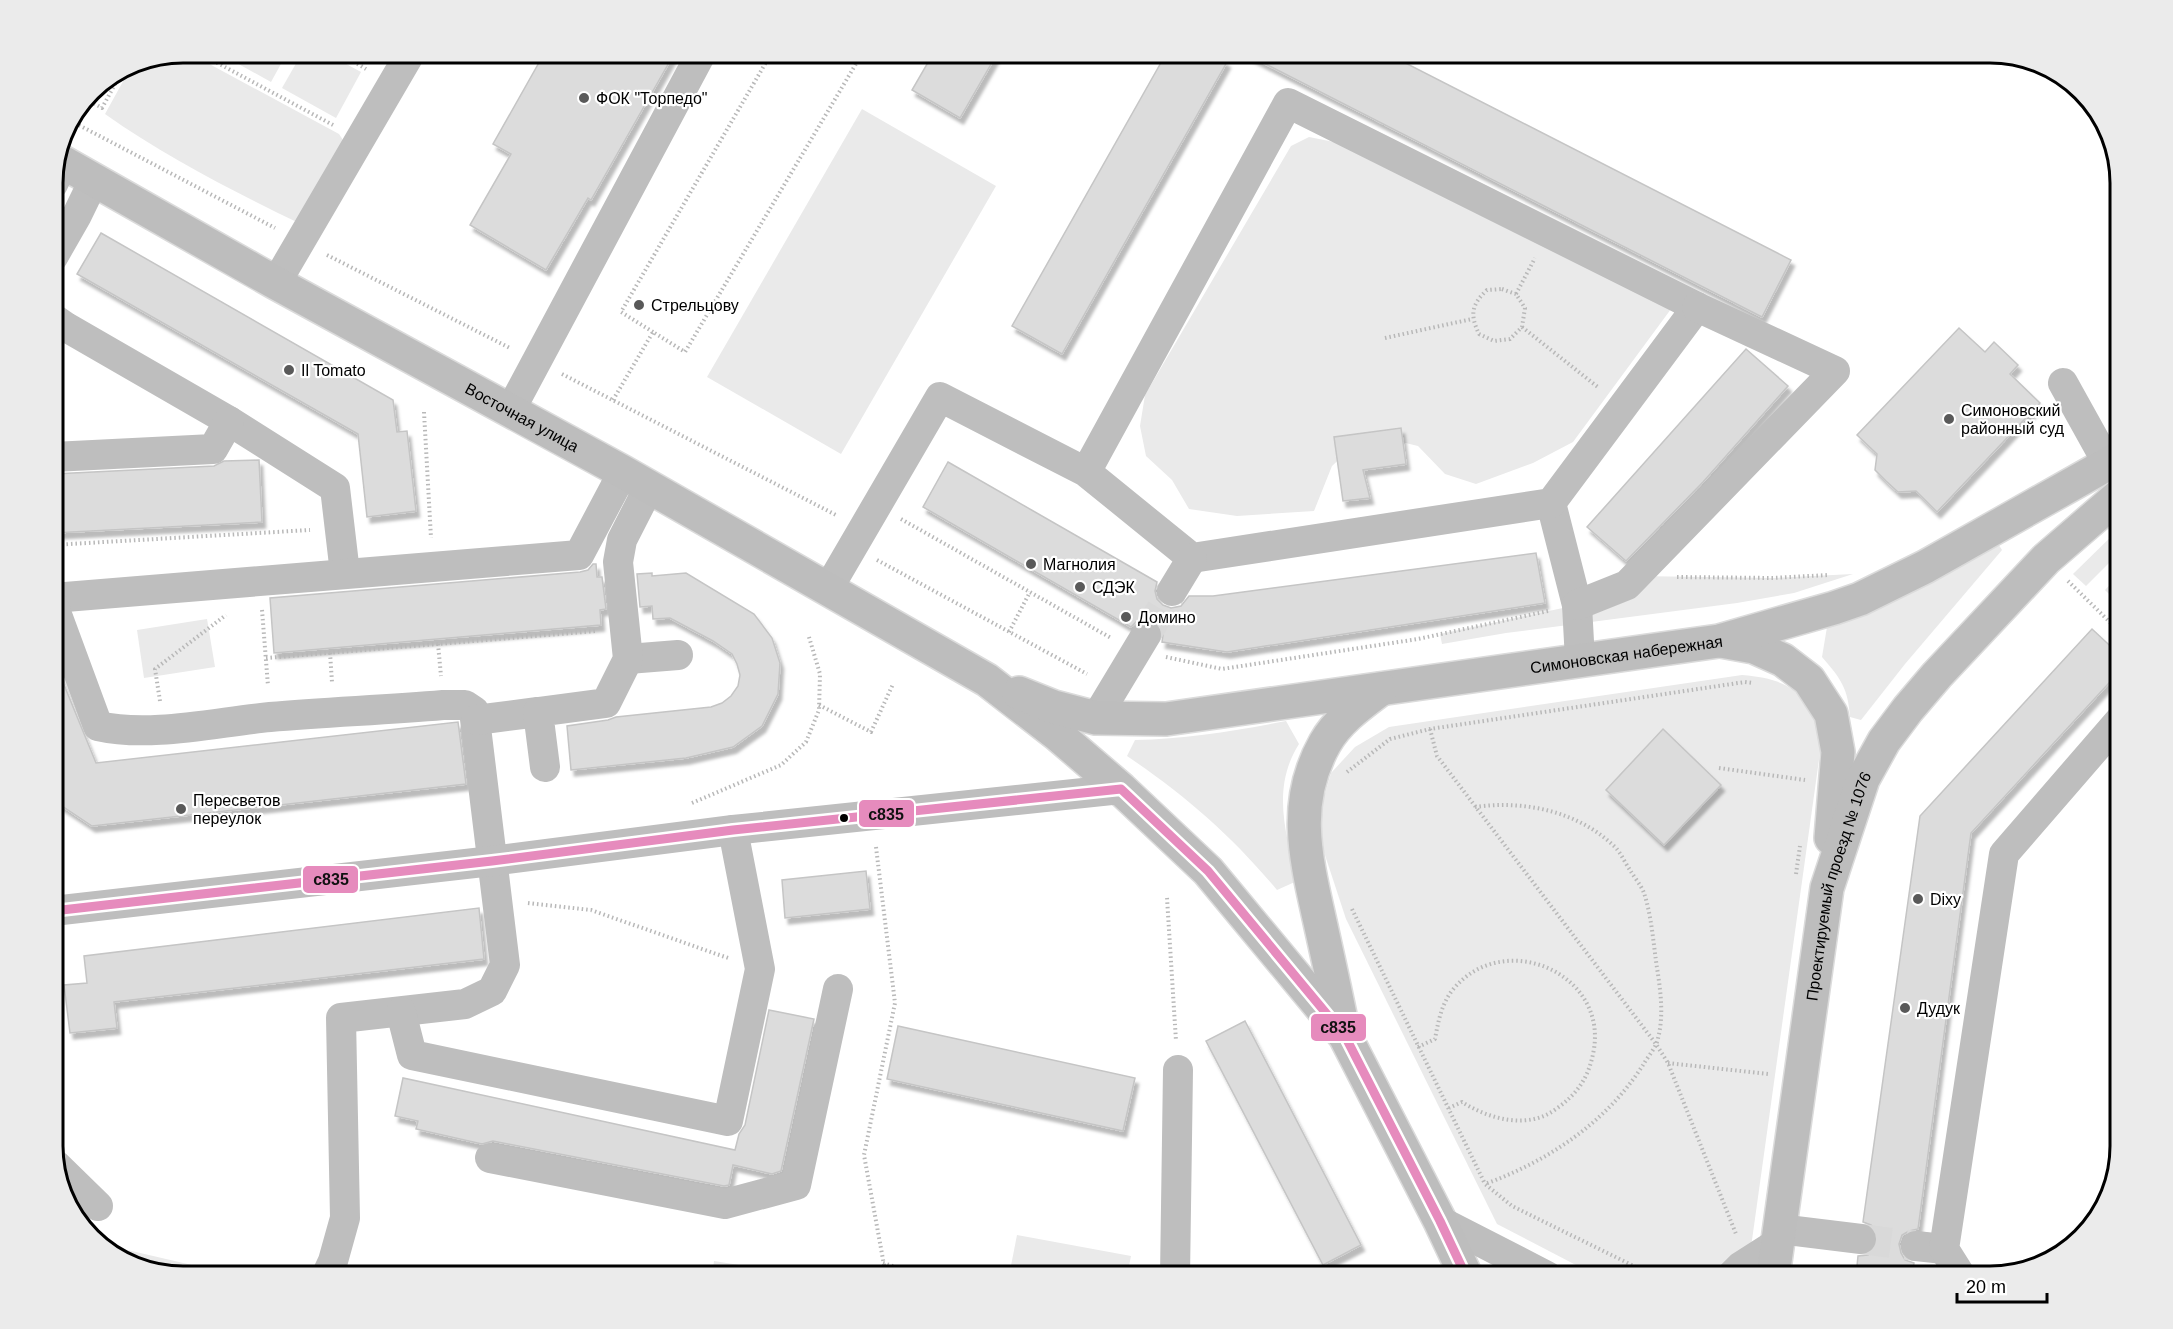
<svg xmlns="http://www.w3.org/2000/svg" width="2173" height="1329" viewBox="0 0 2173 1329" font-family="Arial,sans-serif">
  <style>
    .green { fill: #eaeaea }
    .building { fill: #dcdcdc; stroke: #c5c5c5; stroke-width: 1.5; filter: url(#shadow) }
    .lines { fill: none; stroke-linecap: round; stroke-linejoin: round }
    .minor-tunnel { stroke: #d9d9d9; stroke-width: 30; stroke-dasharray: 30 15; stroke-linecap: butt }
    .major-casing { stroke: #dbdbdb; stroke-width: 36 }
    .path { stroke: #b8b8b8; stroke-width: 4; stroke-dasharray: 1.5 3; stroke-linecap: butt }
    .minor { stroke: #bebebe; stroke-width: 30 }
    .major { stroke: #bdbdbd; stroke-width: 33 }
    .bus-1-casing { stroke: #fff; stroke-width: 14 }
    .bus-1 { stroke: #e68bbd; stroke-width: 9 }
    .poi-dot { fill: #595959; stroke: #fff; stroke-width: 2 }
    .bus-dot { fill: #000; stroke: #fff; stroke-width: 2 }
    .labels { text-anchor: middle; stroke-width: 4.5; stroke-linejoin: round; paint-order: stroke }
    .poi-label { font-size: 16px; fill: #000; stroke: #fff; text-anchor: start }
    .street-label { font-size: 16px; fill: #000; stroke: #fff }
    .rim { fill: none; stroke: #000; stroke-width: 3 }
    .line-badge { stroke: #fff; stroke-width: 2 }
    .pale-badge-label { font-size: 16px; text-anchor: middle; font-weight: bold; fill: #111 }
  </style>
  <defs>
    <filter id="shadow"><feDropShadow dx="3.5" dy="6" stdDeviation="1.5" flood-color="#0004"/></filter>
  </defs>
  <rect width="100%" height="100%" fill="#fff"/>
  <g class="green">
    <polygon points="217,52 287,52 287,53 271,82"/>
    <polygon points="302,53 326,53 361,72 336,118 282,88"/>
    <path d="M177,54L202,60L339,134L347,146L303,225C235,192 167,158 105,114L126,76L150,59Z"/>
    <polygon points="862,109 996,186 841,454 707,377"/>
    <polygon points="1309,137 1349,145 1671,309 1573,442 1533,463 1476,484 1445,474 1418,446 1389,439 1362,438 1332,466 1314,511 1237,516 1189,509 1172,480 1146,456 1140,426 1145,395 1291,146"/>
    <polygon points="2120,528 2120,552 2086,586 2073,574"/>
    <path d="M1995,539L2002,550L1905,664L1861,720L1850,717C1848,688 1841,679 1822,657L1827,627L1879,607Z"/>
    <polygon points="1853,574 1794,593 1737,603 1506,633 1442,644 1440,634 1577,605 1636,576 1773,578"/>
    <polygon points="2120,574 2120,605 2105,590"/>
    <polygon points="207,619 215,667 144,678 137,630"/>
    <path d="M1742,675C1788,679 1802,690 1823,731L1747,1276H1597L1497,1224L1346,919L1321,843V807L1331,773L1355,747L1389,727Z"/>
    <path d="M1286,721L1299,744C1271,788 1286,834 1297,881L1277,890C1231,835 1186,796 1127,756L1135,740C1186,739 1235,731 1286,721Z"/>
    <polygon points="1017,1235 1131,1256 1127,1276 1009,1276"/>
    <polygon points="106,1245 239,1276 183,1276 118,1259 107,1248"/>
    <polygon points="714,1261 809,1276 712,1276"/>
  </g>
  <g class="building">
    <polygon points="545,52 675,52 591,200 588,198 546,270 470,225 511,154 493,144"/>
    <polygon points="934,52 998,52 960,118 912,90"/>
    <polygon points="1167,52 1211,52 1227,62 1062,354 1012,326"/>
    <polygon points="1242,52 1384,52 1791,260 1762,317"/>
    <polygon points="101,233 393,400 397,432 407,431 416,511 367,517 358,434 77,274"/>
    <polygon points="1959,328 1985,352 1994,342 2018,365 2010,374 2040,403 1937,512 1916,491 1898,492 1886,481 1875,470 1877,454 1857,435"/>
    <polygon points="1746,349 1788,386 1703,482 1626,561 1587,527"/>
    <polygon points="1401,428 1406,464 1363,470 1370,498 1343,501 1334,437"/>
    <polygon points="259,460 262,522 53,533 53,474 214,466 224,461"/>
    <polygon points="948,462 1157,582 1155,591 1157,599 1163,605 1171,608 1181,606 1189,596 1213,596 1536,553 1545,603 1227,652 1162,642 1163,635 1161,627 1154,620 1147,618 1138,620 1131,627 923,507"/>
    <polygon points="593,564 596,564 597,577 602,577 606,609 600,610 601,625 274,653 270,598 580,572 588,570"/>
    <polygon points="652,573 652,576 686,573 754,614 772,638 780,663 778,694 762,726 733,747 686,758 571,770 567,726 608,720 616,717 711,707 722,703 731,696 738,686 740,675 737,664 732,654 713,641 670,618 653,619 652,606 640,607 637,574"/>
    <polygon points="2092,629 2120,655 2120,671 1971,833 1918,1229 1909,1231 1902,1235 1899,1244 1901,1253 1905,1260 1914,1263 1912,1276 1856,1276 1858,1256 1868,1255 1875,1249 1878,1242 1877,1232 1871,1225 1863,1222 1920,816"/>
    <polygon points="53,658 96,763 458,722 466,784 92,826 53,800"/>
    <polygon points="1663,729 1721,785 1664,845 1606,790"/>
    <polygon points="866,871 870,909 785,918 782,880"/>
    <polygon points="479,908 484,959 114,1002 117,1028 70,1033 64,985 87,983 84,956"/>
    <polygon points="769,1010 814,1019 781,1171 772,1174 733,1165 729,1185 724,1186 493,1141 482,1144 416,1129 418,1121 395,1116 403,1078 735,1150 739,1134 745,1125"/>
    <polygon points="1245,1021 1361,1245 1323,1265 1206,1041"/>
    <polygon points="898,1026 1135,1078 1123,1131 887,1079"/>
  </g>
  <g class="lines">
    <g class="minor-tunnel">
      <polyline points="1146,635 1172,591"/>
      <polyline points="1861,1239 1916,1246"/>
    </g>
    <g class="major-casing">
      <g id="major">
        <path id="s1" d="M57,159L276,283L623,472L987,680L1058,735L1121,789L1208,871L1345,1036L1440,1221L1466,1276"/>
        <polyline points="1721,641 1754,647 1783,660 1809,680 1831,714 1838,752 1831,838"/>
        <path id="s2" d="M1019,693L1054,707L1096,718L1166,719L1719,641L1834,608L1860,599L1925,567L2120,457"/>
        <path d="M1343,1030C1336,994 1328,958 1320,922C1306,859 1291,803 1325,743C1338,720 1361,704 1381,689"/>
        <path id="s3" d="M1773,1276L1827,888L1863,779L1884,741L1908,709L1937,675L2046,559L2120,495"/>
      </g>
    </g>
    <g class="path">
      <polyline points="197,52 333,125"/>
      <polyline points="338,52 366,69"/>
      <polyline points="86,99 102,108 121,73 126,68"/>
      <polyline points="71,121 275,228"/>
      <polyline points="327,255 510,348"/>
      <path d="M1502,289L1516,294L1525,308L1522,327L1510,339L1494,341L1479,334C1470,315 1471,305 1487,290Z"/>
      <polyline points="1516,294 1535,258"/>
      <polyline points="1522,327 1599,388"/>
      <polyline points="653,332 621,312 772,52"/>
      <polyline points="1385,338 1472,319"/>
      <polyline points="562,374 838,516"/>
      <polyline points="613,400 653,332 685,352 863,52"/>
      <polyline points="424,412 431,538"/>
      <polyline points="901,519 1111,638"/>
      <polyline points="53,545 310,530"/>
      <polyline points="877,560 1087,674"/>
      <polyline points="1677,577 1773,578 1828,575"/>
      <polyline points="2068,581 2120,632"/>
      <polyline points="262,610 268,686"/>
      <polyline points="1009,632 1030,592"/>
      <polyline points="438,644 441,676"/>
      <polyline points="330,653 332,682"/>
      <polyline points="1166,657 1222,669 1418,639 1548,611"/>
      <polyline points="266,658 596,631"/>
      <polyline points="160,701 155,669 226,615"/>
      <polyline points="819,705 871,732 893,684"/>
      <polyline points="1430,729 1437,756 1656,1044 1668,1063 1736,1234"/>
      <polyline points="1719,768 1805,780"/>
      <polyline points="1347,772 1390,739 1430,729 1745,682 1753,683"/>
      <polyline points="692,803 781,765 806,742 819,710 820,674 809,637"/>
      <path d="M1475,807C1524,800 1578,811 1615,847C1621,853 1625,863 1630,870C1634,877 1641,885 1644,893C1651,914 1653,939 1656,961C1660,988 1665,1015 1657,1042C1654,1050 1647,1058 1643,1065C1606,1123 1548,1161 1485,1184L1512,1206L1654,1276"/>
      <polyline points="876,847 895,1003 864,1155 886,1276"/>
      <polyline points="1796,874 1800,846"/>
      <polyline points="1167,898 1176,1041"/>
      <polyline points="528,903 591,910 728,958"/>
      <polyline points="1352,909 1485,1184"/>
      <path d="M1418,1047L1435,1039C1438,1023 1441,1006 1451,992C1501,926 1611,973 1593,1054C1588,1079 1576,1095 1556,1109C1528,1130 1489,1119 1462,1102L1449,1108"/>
      <polyline points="1668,1063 1768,1074"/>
      <polyline points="883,1263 925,1276"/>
    </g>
    <g class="minor">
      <polyline points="53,184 63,163"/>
      <polyline points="53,257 77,215 94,180"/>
      <polyline points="276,283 411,52"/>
      <polyline points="53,318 66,327 229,421 335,488 345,573"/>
      <polyline points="2063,383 2108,464"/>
      <polyline points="510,411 702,52"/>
      <polyline points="53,457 213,449 229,421"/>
      <polyline points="1551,503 1577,605 1580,660"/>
      <polyline points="828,589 940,397 1086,472 1192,558 1551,503 1697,307 1288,103 1086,472"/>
      <polyline points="1172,591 1192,558"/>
      <path d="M53,598C228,585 404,568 579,555L623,472"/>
      <path d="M53,604L98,726C151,738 216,722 270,717C328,712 385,710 443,705H465L474,711L505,965L492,991L465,1004L341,1018L345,1218L333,1261L326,1276"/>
      <polyline points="1577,605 1627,585 1835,371 1697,307"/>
      <polyline points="628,659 678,655"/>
      <polyline points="1096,718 1146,635"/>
      <polyline points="476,720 538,712"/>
      <polyline points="545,767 538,712 606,703 628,659 618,562 622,540 649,487"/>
      <polyline points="53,911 492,861 733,830 1121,789"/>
      <polyline points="401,1012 412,1055 728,1121 760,969 733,830"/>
      <polyline points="490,1158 725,1204 796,1185 838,989"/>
      <polyline points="56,1165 98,1206"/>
      <polyline points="1440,1221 1547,1276"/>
      <polyline points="1779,1229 1861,1239"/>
      <polyline points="1916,1246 1944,1249"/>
      <polyline points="1175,1276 1178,1070"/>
      <polyline points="1731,1276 1740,1267 1776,1244"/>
      <polyline points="1961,1276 1944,1249 2004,854 2120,720"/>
    </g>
    <use href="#major" class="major"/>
    <g class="bus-1-casing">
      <polyline id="bus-1" points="53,911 492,861 733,830 1121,789 1208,871 1345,1036 1440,1221 1466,1276"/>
    </g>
    <use href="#bus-1" class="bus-1"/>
  </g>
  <g class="poi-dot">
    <circle cx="584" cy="98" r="6"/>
    <circle cx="639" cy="305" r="6"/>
    <circle cx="289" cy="370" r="6"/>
    <circle cx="1949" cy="419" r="6"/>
    <circle cx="1031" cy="564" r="6"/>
    <circle cx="1080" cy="587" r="6"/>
    <circle cx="1126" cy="617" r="6"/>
    <circle cx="181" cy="809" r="6"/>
    <circle cx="1918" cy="899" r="6"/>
    <circle cx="1905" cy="1008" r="6"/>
  </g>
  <circle class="bus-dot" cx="844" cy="818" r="5"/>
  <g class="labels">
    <g class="poi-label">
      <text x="596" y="104">ФОК "Торпедо"</text>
      <text x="651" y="311">Стрельцову</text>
      <text x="301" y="376">Il Tomato</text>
      <text x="1961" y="416">Симоновский<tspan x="1961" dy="18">районный суд</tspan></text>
      <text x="1043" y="570">Магнолия</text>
      <text x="1092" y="593">СДЭК</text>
      <text x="1138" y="623">Домино</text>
      <text x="193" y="806">Пересветов<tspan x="193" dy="18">переулок</tspan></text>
      <text x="1930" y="905">Dixy</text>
      <text x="1917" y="1014">Дудук</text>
    </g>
    <g class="street-label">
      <text dy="6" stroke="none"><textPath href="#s1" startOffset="532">Восточная улица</textPath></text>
      <text dy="6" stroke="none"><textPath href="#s2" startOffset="616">Симоновская набережная</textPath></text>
      <text dy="6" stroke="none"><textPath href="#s3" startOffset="396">Проектируемый проезд № 1076</textPath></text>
    </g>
  </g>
  <path d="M0 0H2173V1329H0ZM183 63H1990A120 120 0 0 1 2110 183V1146A120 120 0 0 1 1990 1266H183A120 120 0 0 1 63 1146V183A120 120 0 0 1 183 63Z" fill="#ebebeb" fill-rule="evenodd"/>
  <path class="rim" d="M183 63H1990A120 120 0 0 1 2110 183V1146A120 120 0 0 1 1990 1266H183A120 120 0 0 1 63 1146V183A120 120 0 0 1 183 63Z"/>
  <g class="line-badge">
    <rect x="858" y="799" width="57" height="29" rx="6" fill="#e68bbd"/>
    <rect x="302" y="865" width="57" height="29" rx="6" fill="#e68bbd"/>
    <rect x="1310" y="1013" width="57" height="29" rx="6" fill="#e68bbd"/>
  </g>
  <g class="pale-badge-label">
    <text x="886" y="820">с835</text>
    <text x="331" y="885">с835</text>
    <text x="1338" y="1033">с835</text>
  </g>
  <path d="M1957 1293v9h90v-9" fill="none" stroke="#000000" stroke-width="3"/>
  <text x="1966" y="1293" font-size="18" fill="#000000" stroke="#ffffff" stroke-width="4.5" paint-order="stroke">20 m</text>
</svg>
